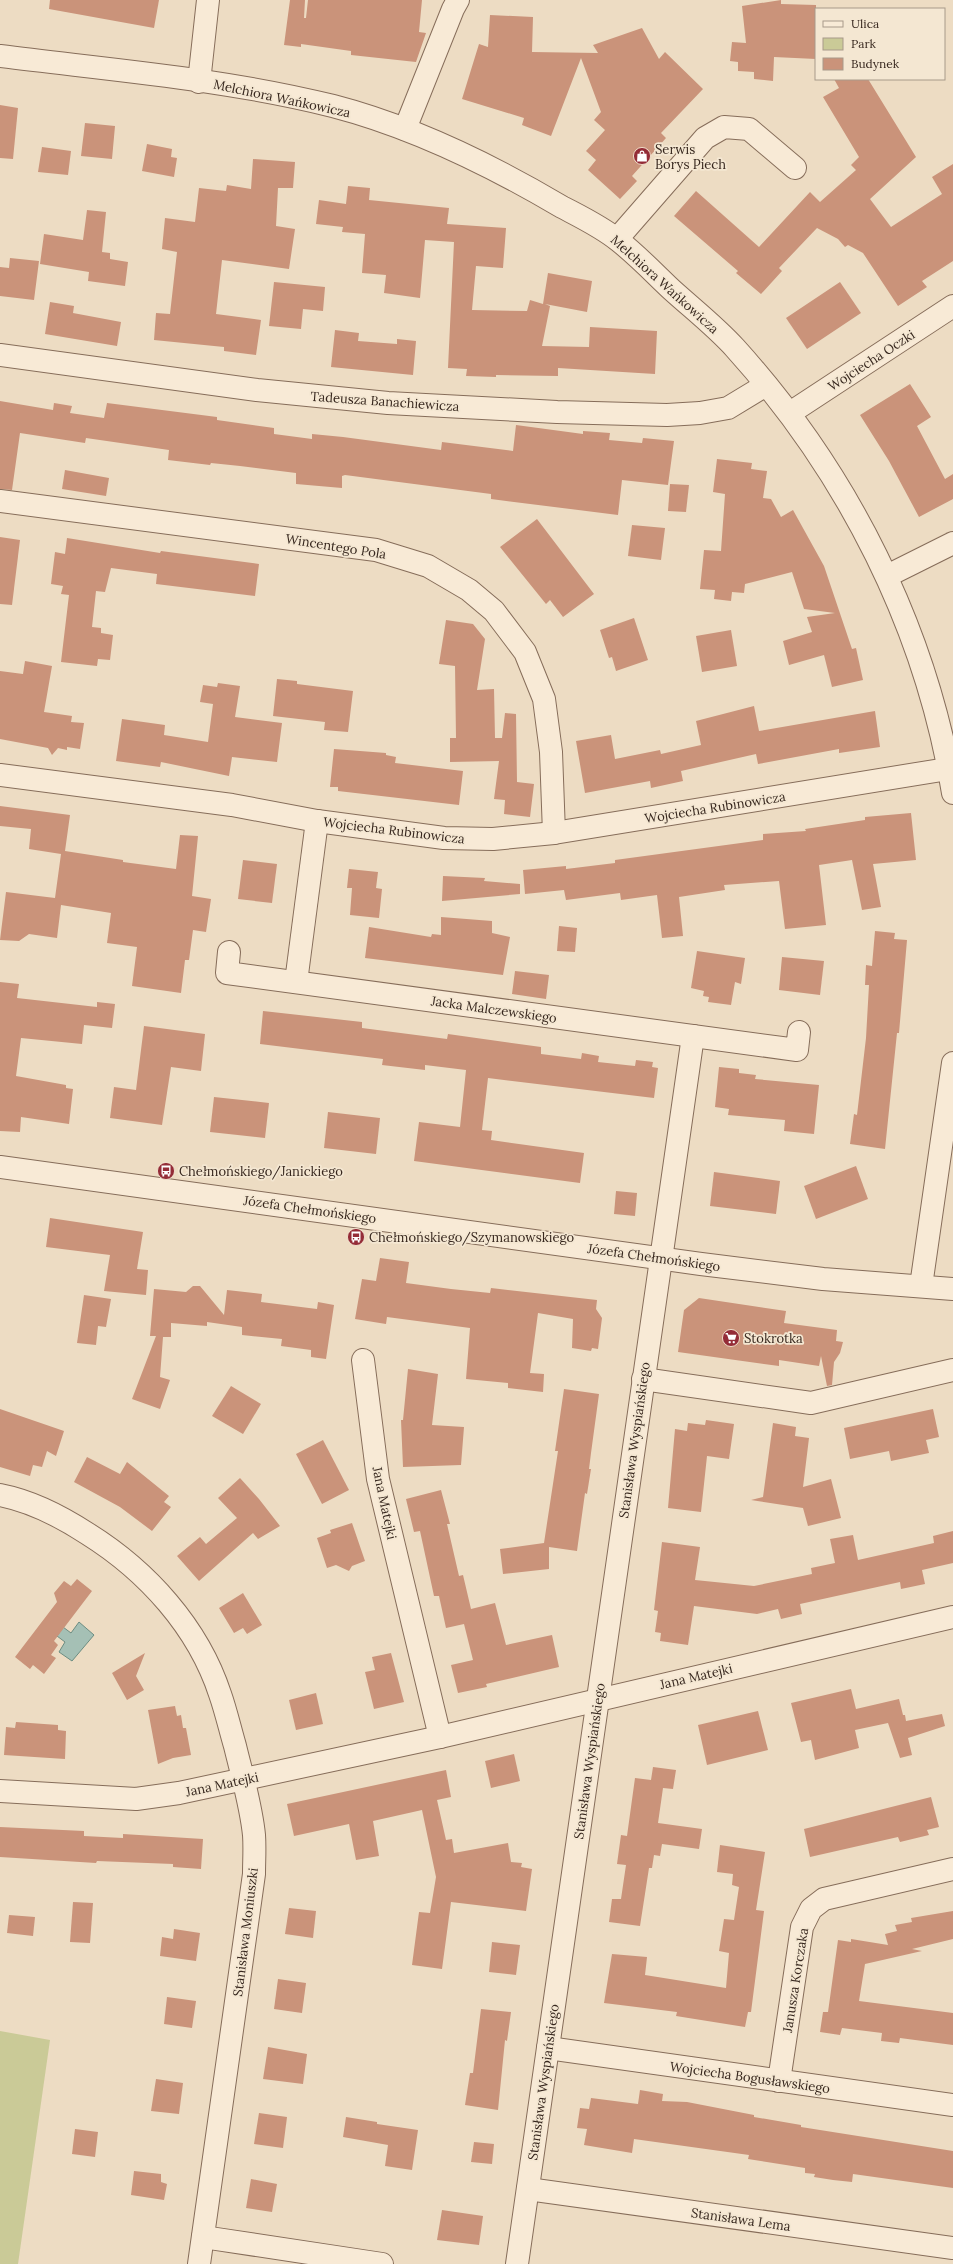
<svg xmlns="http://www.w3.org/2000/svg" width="953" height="2264" viewBox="0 0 953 2264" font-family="Lora,serif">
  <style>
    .green { fill: #caca97 }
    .water { fill: #a5c0b5; stroke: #6c8d82 }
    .building { fill: #ca937a }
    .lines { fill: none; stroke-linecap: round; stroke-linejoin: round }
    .minor-casing { stroke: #866d5a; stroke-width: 24 }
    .tertiary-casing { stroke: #866d5a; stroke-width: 24 }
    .minor { stroke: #f8ead6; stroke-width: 22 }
    .tertiary { stroke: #f8ead6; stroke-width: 22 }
    .labels { text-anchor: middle; stroke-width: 3.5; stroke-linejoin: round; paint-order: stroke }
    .street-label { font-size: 13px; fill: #37271e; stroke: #f4e7d2 }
    .poi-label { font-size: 13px; fill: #37271e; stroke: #f4e7d2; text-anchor: start }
  </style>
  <rect width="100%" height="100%" fill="#eddcc3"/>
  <polygon class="green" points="0,2031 50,2040 18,2264 0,2264"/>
  <polygon class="water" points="79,1622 94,1635 72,1661 59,1652 65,1642 57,1636 63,1627 71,1633"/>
  <g class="building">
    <polygon points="50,0 159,0 154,28 49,9"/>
    <polygon points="290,0 305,0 304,18 306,18 308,0 422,0 419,32 426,33 416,62 351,55 351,51 301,44 301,47 284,45"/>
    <polygon points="781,0 781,4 816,5 816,59 774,57 773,81 754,79 754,72 738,71 738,62 730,61 732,42 746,43 742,6"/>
    <polygon points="490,15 533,17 532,52 598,53 593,45 642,28 659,59 665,52 703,89 661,133 666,138 632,176 637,181 620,199 588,170 596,160 586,151 605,130 594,120 601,112 581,58 551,136 522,125 524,118 462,99 479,44 488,47"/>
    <polygon points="834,79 868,79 916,157 870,199 891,227 942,194 932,177 953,164 953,261 922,281 927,287 898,306 863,253 848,245 845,247 838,239 817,228 779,268 782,271 761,294 736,273 738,271 674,216 696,191 759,247 810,192 820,202 856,170 851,165 859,157 823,97 839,88"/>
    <polygon points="0,105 18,108 13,159 0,158"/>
    <polygon points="85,123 115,126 112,159 81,156"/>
    <polygon points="147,144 172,149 171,157 177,158 174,177 142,171"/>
    <polygon points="42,147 71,151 68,175 38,172"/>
    <polygon points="253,159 295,162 293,188 278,188 276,226 295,229 289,269 222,260 216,314 261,320 256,355 224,351 224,347 154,340 156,313 170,314 177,252 162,249 165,218 195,222 199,188 226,191 227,185 251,189"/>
    <polygon points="348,186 370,188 369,200 449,208 447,224 506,228 503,268 476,266 472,310 527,311 530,300 543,304 548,273 592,281 587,312 545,304 550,306 542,346 589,347 590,327 657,331 655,374 558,368 558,376 496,375 496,377 466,376 467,369 448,368 454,242 425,240 420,298 384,293 386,275 362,273 365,234 342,232 343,227 316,224 319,200 346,204"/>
    <polygon points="87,210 106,212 102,252 110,253 110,259 128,262 125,286 88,281 89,272 40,264 44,234 83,240"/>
    <polygon points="10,258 39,261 34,300 0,296 0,267 9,268"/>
    <polygon points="274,282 325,287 323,311 303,309 301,329 269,326"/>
    <polygon points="840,282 861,313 807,349 786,318"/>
    <polygon points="50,302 74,306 73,313 121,322 117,346 45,334"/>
    <polygon points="335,330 359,333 358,341 397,344 397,339 416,341 413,375 331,367"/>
    <polygon points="910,384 931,417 917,426 945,479 953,474 953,499 919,517 889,461 860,415"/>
    <polygon points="0,401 53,410 54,403 72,406 70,413 104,418 107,403 217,417 217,420 274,428 274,434 312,439 312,434 343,437 441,450 442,442 513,451 516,425 583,434 583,431 610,433 609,440 642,443 643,438 674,441 668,485 622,480 618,515 491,499 491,494 345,475 342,476 342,488 296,484 296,473 240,466 211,463 210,465 168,460 169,450 86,438 85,443 20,433 12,490 0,489"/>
    <polygon points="717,459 752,463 751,469 767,471 763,498 771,499 781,517 793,510 824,566 852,649 856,648 863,680 832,687 824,655 789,665 783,641 812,632 807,617 835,613 804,609 792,572 745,584 744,593 732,592 731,601 714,599 715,590 700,589 704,550 721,551 725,494 713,492"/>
    <polygon points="65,470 109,478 106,496 62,489"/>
    <polygon points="670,484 689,485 686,512 668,511"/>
    <polygon points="537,519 594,594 563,617 550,600 546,604 500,547"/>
    <polygon points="632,525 665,528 661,560 628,556"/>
    <polygon points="0,537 20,540 12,605 0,604"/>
    <polygon points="67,538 160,553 161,551 259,564 255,596 156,584 157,574 111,568 105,592 96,591 92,627 101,628 101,633 113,635 110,660 98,659 97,666 61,662 69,595 61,594 63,586 51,584 55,552 65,554"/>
    <polygon points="634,618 648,660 616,671 612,657 609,658 600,630"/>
    <polygon points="446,620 473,624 485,639 477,690 494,689 495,738 502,738 505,713 516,714 517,782 534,784 530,817 504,814 505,800 494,799 499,761 450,762 450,738 456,738 455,666 439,664"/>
    <polygon points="731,630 737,666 702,672 696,636"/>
    <polygon points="25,661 52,666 44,712 72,716 71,722 84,723 80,749 67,747 67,750 58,748 52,755 48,748 0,739 0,671 23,674"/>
    <polygon points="277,679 297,681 297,684 353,691 348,732 324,730 325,722 273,716"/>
    <polygon points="218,683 240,686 235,717 282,723 277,762 232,757 229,776 161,762 160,767 116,761 122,719 165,725 164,735 208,742 213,704 200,702 203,685 217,687"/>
    <polygon points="754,706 759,731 875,711 880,747 839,753 839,749 758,764 756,754 681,771 683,781 651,788 650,781 585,793 576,741 611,735 615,759 660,750 661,754 701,745 696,721"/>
    <polygon points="334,749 386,753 386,755 396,757 395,763 463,771 459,805 338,791 338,787 330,787"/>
    <polygon points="0,806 70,815 65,851 123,860 123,862 176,869 180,835 198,836 192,896 211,899 206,932 193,930 189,960 185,960 181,993 132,986 137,947 107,943 111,913 61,905 57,938 29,934 19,941 0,940 6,892 55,898 61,854 29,849 31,829 0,826"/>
    <polygon points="911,813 916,860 873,864 881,907 862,910 852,860 819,865 826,925 785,929 779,881 724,885 725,890 679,897 683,936 662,938 657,895 621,900 620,893 566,900 564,890 525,894 523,870 566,866 566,869 615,863 615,860 763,840 763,834 806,831 805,829 865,820 865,817"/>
    <polygon points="243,860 277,864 272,903 238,899"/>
    <polygon points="349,869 378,872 376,888 382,889 379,918 350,915 352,888 347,888"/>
    <polygon points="443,876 485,878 484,881 520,884 520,894 442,901"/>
    <polygon points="441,917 492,921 492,933 510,937 503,975 365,958 369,927 431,937 432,934 441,935"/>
    <polygon points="559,926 577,928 575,952 557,951"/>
    <polygon points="875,931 895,933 894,939 907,940 899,1033 897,1033 885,1149 850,1144 854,1114 857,1115 866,1038 869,985 865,985 866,965 872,966"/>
    <polygon points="697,951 745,958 741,984 735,982 731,1005 708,1002 709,997 703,996 704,991 691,988"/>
    <polygon points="782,957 824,961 820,995 779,990"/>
    <polygon points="515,971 549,975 546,999 512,994"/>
    <polygon points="0,982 19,984 17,998 97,1007 97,1002 115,1004 112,1028 84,1025 82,1044 21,1038 16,1076 66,1085 66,1088 73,1089 69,1124 21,1117 20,1132 0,1131"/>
    <polygon points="263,1011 362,1022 362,1028 447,1039 448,1034 541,1047 541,1054 581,1059 582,1053 599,1056 598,1062 635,1066 636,1060 653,1062 652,1067 658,1068 654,1098 488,1078 482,1130 492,1131 491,1140 584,1153 580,1183 414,1161 419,1122 460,1127 466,1070 425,1065 425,1070 382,1065 383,1059 260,1044"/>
    <polygon points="144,1026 205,1034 201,1071 171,1067 162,1125 110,1118 114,1087 136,1090"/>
    <polygon points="719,1067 739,1069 739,1073 756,1075 755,1079 819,1085 814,1134 784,1131 785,1120 728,1115 729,1109 715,1107"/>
    <polygon points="214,1097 269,1103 265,1138 210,1132"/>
    <polygon points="328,1112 380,1118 376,1154 324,1148"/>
    <polygon points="856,1166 868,1199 816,1219 804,1186"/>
    <polygon points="714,1172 780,1181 776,1214 710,1206"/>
    <polygon points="616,1191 637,1193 635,1216 614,1214"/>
    <polygon points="50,1218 143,1232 137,1269 148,1270 146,1295 104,1291 110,1255 46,1247"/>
    <polygon points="380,1258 409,1262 406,1283 451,1289 490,1293 491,1288 597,1300 596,1309 602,1318 598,1349 592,1348 591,1351 572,1348 573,1319 538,1313 530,1373 544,1374 543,1392 508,1388 508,1383 466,1379 470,1328 387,1317 386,1324 355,1319 362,1279 376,1281"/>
    <polygon points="193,1286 200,1286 224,1315 227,1290 262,1294 261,1302 317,1309 318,1302 334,1305 326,1359 311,1357 311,1350 281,1346 282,1339 242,1335 242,1327 207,1322 207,1326 171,1323 171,1337 163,1337 160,1377 170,1380 160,1409 132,1399 156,1336 150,1336 154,1289 186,1292"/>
    <polygon points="84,1295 111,1299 106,1327 98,1326 96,1345 77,1343"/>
    <polygon points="699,1298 786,1311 784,1323 837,1330 836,1341 843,1342 840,1353 834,1362 832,1385 827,1386 821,1356 819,1366 779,1360 779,1366 678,1352 684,1310"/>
    <polygon points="408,1369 438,1374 432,1425 464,1427 461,1465 403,1467 401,1420 403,1420"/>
    <polygon points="231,1386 261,1404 243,1434 212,1416"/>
    <polygon points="564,1389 599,1394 591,1453 589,1469 591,1469 587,1494 585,1493 577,1551 549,1547 549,1569 503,1574 500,1549 544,1543 558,1451 555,1451"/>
    <polygon points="0,1409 64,1431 56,1456 47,1451 42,1467 33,1465 30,1476 0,1467"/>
    <polygon points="933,1409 939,1437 926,1440 929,1453 891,1461 889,1451 850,1459 844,1428"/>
    <polygon points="706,1420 734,1424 729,1459 707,1456 701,1512 668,1508 675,1429 687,1431 688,1423 705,1425"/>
    <polygon points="773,1423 796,1427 795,1436 809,1438 803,1487 831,1479 841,1518 808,1526 803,1508 751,1500 763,1497"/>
    <polygon points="323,1440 349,1490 322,1504 296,1454"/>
    <polygon points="87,1457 120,1474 127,1462 169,1496 164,1502 171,1507 152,1531 120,1507 74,1482"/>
    <polygon points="240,1478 259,1499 280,1526 258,1539 253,1533 199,1581 177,1556 200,1537 206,1544 237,1518 218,1498"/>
    <polygon points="441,1490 450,1524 447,1524 459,1576 463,1575 471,1609 495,1603 506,1645 552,1635 559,1667 486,1684 487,1687 458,1693 451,1665 473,1660 464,1624 446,1628 439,1596 434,1596 420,1531 414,1532 406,1499"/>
    <polygon points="352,1523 365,1561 352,1566 349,1571 336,1565 327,1568 317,1538 331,1533 330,1530"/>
    <polygon points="953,1531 953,1563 922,1570 925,1584 901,1589 900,1582 800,1604 802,1614 781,1619 778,1609 757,1614 694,1606 688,1645 660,1641 661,1633 655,1632 658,1611 654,1610 662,1542 700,1547 695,1580 754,1586 812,1574 811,1568 835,1563 830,1539 853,1535 858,1560 934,1543 933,1536"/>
    <polygon points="77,1579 92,1591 54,1641 58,1645 51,1655 56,1658 44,1674 33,1665 30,1669 15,1657 57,1602 54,1593 64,1581 71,1586"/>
    <polygon points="243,1593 262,1625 247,1634 243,1628 234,1633 219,1608"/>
    <polygon points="145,1653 136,1676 144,1690 127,1700 112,1673"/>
    <polygon points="391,1653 404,1702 374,1709 365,1672 375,1670 372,1657"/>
    <polygon points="851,1689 856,1709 899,1699 903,1715 905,1715 906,1721 942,1714 945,1726 908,1738 912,1755 900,1758 888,1723 855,1730 859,1748 815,1760 811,1740 801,1742 791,1703"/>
    <polygon points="316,1693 323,1724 296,1730 289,1700"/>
    <polygon points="175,1706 177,1716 181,1715 183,1728 186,1728 191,1755 173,1758 158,1764 148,1710"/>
    <polygon points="758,1711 768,1750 707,1765 698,1725"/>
    <polygon points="16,1722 58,1725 58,1730 66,1731 65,1759 4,1755 6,1727 15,1728"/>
    <polygon points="514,1754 520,1781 491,1788 485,1761"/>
    <polygon points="653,1767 676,1770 673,1789 663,1788 658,1823 702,1829 699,1849 662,1844 660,1856 654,1855 652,1868 649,1868 640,1926 609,1922 612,1899 621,1899 626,1865 617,1864 621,1835 627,1836 635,1778 651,1780"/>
    <polygon points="446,1770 451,1797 437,1800 446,1840 452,1839 454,1853 508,1843 511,1862 522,1863 521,1867 532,1869 526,1911 451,1902 442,1969 412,1965 419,1912 430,1913 436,1877 422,1810 373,1821 379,1856 356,1860 349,1824 294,1836 287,1804"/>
    <polygon points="931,1797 939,1827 927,1830 929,1835 900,1842 898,1837 810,1857 804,1829"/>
    <polygon points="0,1827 84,1831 84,1836 123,1838 123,1834 203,1839 201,1869 173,1867 173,1864 97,1861 96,1863 0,1857"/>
    <polygon points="720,1845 765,1852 756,1910 764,1911 751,2012 748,2012 745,2027 676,2016 677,2012 604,2003 612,1954 647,1957 645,1975 726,1988 729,1953 719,1951 724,1919 734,1920 739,1887 732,1885 733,1874 717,1872"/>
    <polygon points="73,1902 93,1903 90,1943 70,1942"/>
    <polygon points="289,1908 316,1911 313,1938 285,1934"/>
    <polygon points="953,1911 953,1939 912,1949 922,1951 865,1964 859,2001 953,2013 953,2045 900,2038 899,2043 881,2041 882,2033 842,2028 840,2035 820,2032 823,2012 828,2012 838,1940 851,1942 851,1939 888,1945 885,1934 897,1931 895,1925 912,1922 911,1918"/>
    <polygon points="9,1915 35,1917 33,1936 7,1933"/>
    <polygon points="174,1929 200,1933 196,1961 160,1956 162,1937 173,1939"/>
    <polygon points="492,1942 520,1945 516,1975 489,1972"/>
    <polygon points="278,1979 306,1983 302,2013 274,2009"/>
    <polygon points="167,1997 196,2001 192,2028 164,2024"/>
    <polygon points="481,2009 511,2012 507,2041 505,2040 498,2110 465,2105 470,2073 473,2073"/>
    <polygon points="268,2047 307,2054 303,2084 263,2079"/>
    <polygon points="156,2079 183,2083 179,2114 151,2111"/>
    <polygon points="640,2090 663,2094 662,2101 687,2102 754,2115 754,2117 801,2125 801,2127 953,2151 953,2188 853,2174 852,2182 833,2180 814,2177 815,2174 805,2173 805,2168 748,2159 749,2155 634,2139 632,2153 584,2145 587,2129 577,2128 580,2108 589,2109 591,2098 638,2104"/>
    <polygon points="259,2113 287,2117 283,2148 254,2144"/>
    <polygon points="346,2117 377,2122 377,2124 418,2130 412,2170 385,2166 388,2145 343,2137"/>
    <polygon points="75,2129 98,2132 95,2157 72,2154"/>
    <polygon points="474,2142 494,2144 492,2164 471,2162"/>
    <polygon points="134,2171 161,2174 161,2182 167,2184 164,2200 131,2195"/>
    <polygon points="251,2179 277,2184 272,2212 246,2208"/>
    <polygon points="442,2210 483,2216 479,2245 437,2240"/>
  </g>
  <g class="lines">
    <g class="minor-casing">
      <g id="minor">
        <path d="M0,56C111,70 225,79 333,106C414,127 491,165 562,207C581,217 602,227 619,241C638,256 655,274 672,290C693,309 716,327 735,348C848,473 926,628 953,793"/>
        <polyline points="199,82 208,0"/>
        <polyline points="405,129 453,9 458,0"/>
        <polyline points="617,239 705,138 724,127 749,129 795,168"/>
        <polyline points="0,355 257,390 388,403 557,412 667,415 700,413 728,408 766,385"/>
        <polyline points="790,413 953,306"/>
        <polyline points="0,501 376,550 428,566 469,590 494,611 525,652 544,699 551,752 554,833"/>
        <polyline points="887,576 953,543"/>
        <polyline points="0,775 232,805 317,821 444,838 493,839 554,833 953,768"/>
        <polyline points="229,952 227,973 797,1050 799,1032"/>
        <polyline points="296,982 317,821"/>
        <polyline points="921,1286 953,1063"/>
        <polyline points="363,1360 378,1479 440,1737"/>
        <polyline points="643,1379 811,1403 953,1370"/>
        <path d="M0,1495C31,1501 62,1517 88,1534C147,1571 198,1627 220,1694C226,1711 230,1729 235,1746C242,1775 251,1805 254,1835C255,1848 254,1861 254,1874L199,2264"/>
        <polyline points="0,1791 136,1799 179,1793 440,1737 953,1617"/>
        <polyline points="548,2048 953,2105"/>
        <polyline points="779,2081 802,1927 811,1909 824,1899 953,1869"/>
        <polyline points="528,2189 953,2248"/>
        <polyline points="203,2237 382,2264"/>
        <polyline points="517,2264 693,1036"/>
      </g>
    </g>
    <g class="tertiary-casing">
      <polyline id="tertiary" points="0,1167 701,1264 823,1279 953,1289"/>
    </g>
    <use href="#minor" class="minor"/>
    <use href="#tertiary" class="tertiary"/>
  </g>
  <defs>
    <g id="shop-disc" transform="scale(0.9)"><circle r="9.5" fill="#942c37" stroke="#f4e7d2"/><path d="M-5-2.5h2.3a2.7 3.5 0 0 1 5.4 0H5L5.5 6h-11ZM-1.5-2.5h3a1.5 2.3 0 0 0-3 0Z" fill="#fff"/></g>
    <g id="bus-disc" transform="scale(0.9)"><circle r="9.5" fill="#942c37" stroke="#f4e7d2"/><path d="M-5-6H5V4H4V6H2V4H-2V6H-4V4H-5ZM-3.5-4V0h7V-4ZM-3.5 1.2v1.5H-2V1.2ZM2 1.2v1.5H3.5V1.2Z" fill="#fff"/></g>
    <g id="supermarket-disc" transform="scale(0.9)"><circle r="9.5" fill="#942c37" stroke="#f4e7d2"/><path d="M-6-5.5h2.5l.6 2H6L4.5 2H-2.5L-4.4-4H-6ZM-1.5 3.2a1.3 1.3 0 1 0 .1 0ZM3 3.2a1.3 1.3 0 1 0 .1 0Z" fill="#fff"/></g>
  </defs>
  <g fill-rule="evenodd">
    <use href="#shop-disc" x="642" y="156"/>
    <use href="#bus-disc" x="166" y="1171"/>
    <use href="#bus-disc" x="356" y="1237"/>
    <use href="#supermarket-disc" x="731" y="1338"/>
  </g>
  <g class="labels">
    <g class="street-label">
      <text transform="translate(282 98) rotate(12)" y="5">Melchiora Wańkowicza</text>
      <text transform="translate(665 284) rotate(42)" y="5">Melchiora Wańkowicza</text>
      <text transform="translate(871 360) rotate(-33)" y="5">Wojciecha Oczki</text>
      <text transform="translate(385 401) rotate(4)" y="5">Tadeusza Banachiewicza</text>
      <text transform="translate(336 546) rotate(9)" y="5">Wincentego Pola</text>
      <text transform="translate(715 807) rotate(-9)" y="5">Wojciecha Rubinowicza</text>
      <text transform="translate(394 830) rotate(7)" y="5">Wojciecha Rubinowicza</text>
      <text transform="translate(494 1009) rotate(8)" y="5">Jacka Malczewskiego</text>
      <text transform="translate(310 1209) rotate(8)" y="5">Józefa Chełmońskiego</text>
      <text transform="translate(654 1257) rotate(8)" y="5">Józefa Chełmońskiego</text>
      <text transform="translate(634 1440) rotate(-82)" y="5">Stanisława Wyspiańskiego</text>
      <text transform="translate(385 1503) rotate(78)" y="5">Jana Matejki</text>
      <text transform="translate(696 1676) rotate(-13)" y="5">Jana Matejki</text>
      <text transform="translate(589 1761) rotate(-82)" y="5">Stanisława Wyspiańskiego</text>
      <text transform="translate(222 1784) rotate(-12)" y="5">Jana Matejki</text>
      <text transform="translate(245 1932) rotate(-83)" y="5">Stanisława Moniuszki</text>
      <text transform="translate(795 1980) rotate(-81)" y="5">Janusza Korczaka</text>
      <text transform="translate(750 2077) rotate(8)" y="5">Wojciecha Bogusławskiego</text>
      <text transform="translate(543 2082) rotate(-82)" y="5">Stanisława Wyspiańskiego</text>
      <text transform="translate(741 2219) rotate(8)" y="5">Stanisława Lema</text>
    </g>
    <g class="poi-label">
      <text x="655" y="154">Serwis<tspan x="655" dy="15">Borys Piech</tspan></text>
      <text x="179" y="1176">Chełmońskiego/Janickiego</text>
      <text x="369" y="1242">Chełmońskiego/Szymanowskiego</text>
      <text x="744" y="1343">Stokrotka</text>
    </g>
  </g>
  <rect x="815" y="8" width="130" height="72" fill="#f4e7d2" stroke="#a89a8a"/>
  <rect x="823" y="21" width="20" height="6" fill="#f8ead6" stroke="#a89a8a"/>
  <text x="851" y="28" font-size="12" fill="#37271e">Ulica</text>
  <rect x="823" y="38" width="20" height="12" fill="#caca97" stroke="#a89a8a"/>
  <text x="851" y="48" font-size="12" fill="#37271e">Park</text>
  <rect x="823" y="58" width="20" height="12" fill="#ca937a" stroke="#a89a8a"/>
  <text x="851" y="68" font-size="12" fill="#37271e">Budynek</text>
</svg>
